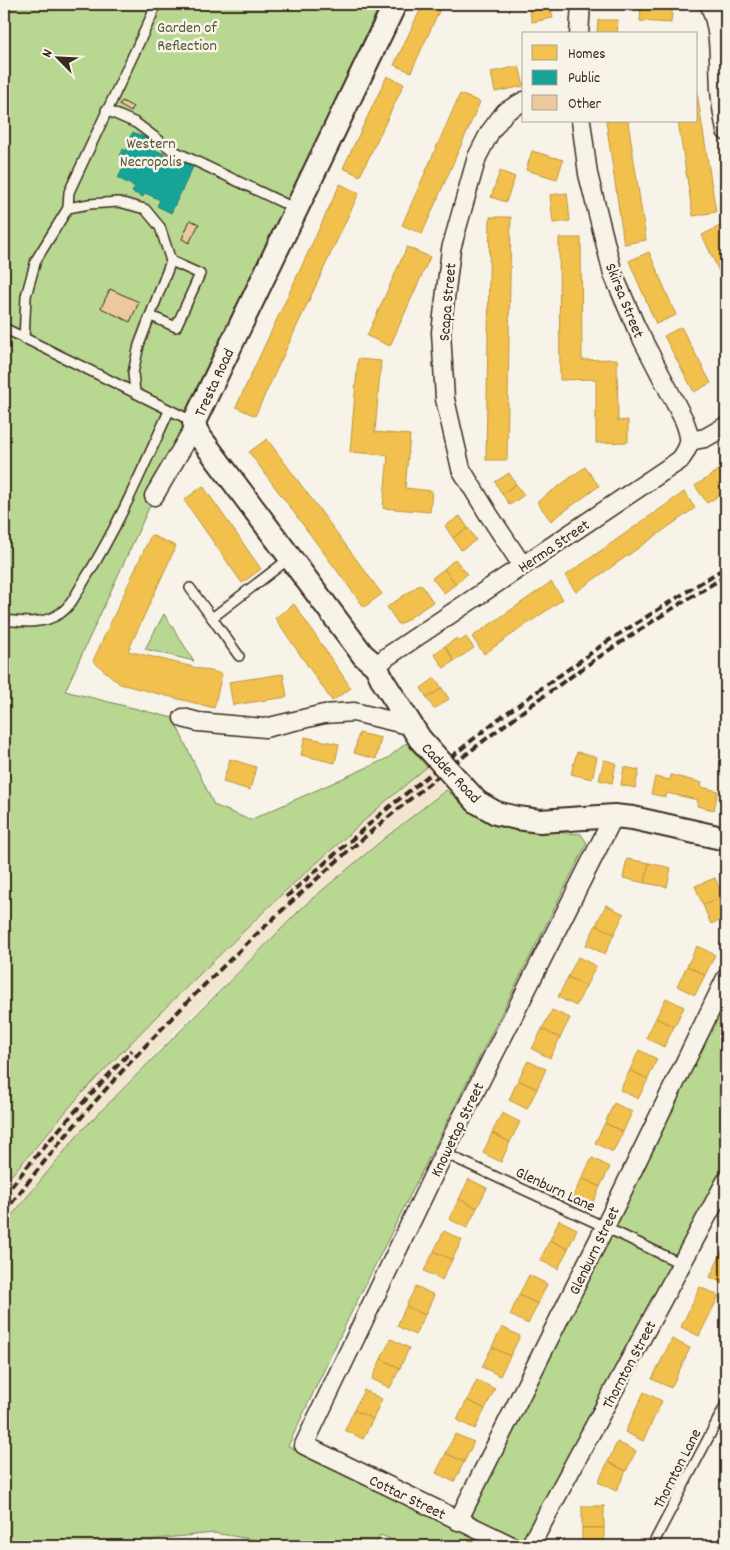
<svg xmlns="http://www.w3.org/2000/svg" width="730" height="1550" viewBox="0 0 730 1550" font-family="Dekko,sans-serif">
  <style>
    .built { fill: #f3e6d1 }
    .green { fill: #b8d891; stroke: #7a8158 }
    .homes { fill: #f2c14e; stroke: #bb9440 }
    .public { fill: #17a398; stroke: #227f73 }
    .building { fill: #ebc99c; stroke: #3b2a1e }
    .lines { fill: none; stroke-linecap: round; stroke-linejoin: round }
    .service-casing { stroke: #3b2a1e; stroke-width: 12 }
    .minor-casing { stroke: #3b2a1e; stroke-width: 21 }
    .tertiary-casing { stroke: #3b2a1e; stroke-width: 26 }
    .service { stroke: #f7f3e8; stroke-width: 9 }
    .minor { stroke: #f7f3e8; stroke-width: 18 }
    .tertiary { stroke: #f7f3e8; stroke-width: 22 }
    .rail { stroke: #3b2a1e; stroke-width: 4; stroke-dasharray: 8 4; stroke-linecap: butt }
    .tertiary-bridge-casing { stroke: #3b2a1e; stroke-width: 26; stroke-linecap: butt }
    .tertiary-bridge { stroke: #f7f3e8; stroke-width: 22 }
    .labels { text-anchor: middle; stroke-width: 5; stroke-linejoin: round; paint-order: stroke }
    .park-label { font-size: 16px; fill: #5a563b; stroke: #f7f3e8 }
    .street-label { font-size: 16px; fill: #3b2a1e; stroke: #f7f3e8 }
  </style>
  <rect width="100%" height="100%" fill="#f7f3e8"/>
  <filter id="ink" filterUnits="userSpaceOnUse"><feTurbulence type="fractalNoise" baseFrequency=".02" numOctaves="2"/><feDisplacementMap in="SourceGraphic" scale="10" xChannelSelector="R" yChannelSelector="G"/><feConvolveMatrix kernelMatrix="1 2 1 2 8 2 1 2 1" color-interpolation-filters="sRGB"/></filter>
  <g filter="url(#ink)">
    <polygon class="built" points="427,767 446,790 386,837 307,903 181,1027 82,1130 4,1225 4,1184 81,1094 158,1015 282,894 385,802"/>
    <g class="green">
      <polygon points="4,4 380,4 65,691 173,718 214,805 250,820 388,758 406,743 427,767 385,802 282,894 158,1015 81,1094 4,1184"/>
      <polygon points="164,614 194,661 145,649"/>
      <polygon points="446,790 477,813 511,829 581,834 587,843 350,1315 288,1446 458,1527 607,1229 681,1264 525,1546 408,1546 380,1535 375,1546 280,1546 269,1542 214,1533 155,1539 145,1546 4,1546 4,1225 82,1130 307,903 386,837"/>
      <polygon points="726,981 726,1178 681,1262 607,1226"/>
    </g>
    <g class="homes">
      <polygon points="423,4 428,4 440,9 411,72 394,65"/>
      <polygon points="528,4 550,4 553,18 532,22"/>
      <polygon points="641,4 673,4 671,23 640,21"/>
      <polygon points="598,20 618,20 617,34 597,34"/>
      <polygon points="519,66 524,86 495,92 491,72"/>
      <polygon points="387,76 404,84 360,176 343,168"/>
      <polygon points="696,87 716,212 693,216 678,121 696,121"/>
      <polygon points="460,94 480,102 422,234 402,225"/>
      <polygon points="606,121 628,121 646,240 624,244"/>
      <polygon points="532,151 563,160 557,179 526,170"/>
      <polygon points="500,171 515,177 506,202 491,197"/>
      <polygon points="340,184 359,193 255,416 236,407"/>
      <polygon points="567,193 570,221 553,223 550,195"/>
      <polygon points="490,217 511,217 507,460 486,460"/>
      <polygon points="720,226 726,240 726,286 702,235"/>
      <polygon points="559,238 581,238 582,360 617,359 618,421 628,420 628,442 596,443 596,379 560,380"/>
      <polygon points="407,247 430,257 390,346 367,336"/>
      <polygon points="649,252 676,315 656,324 629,261"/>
      <polygon points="681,327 711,383 694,392 664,336"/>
      <polygon points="358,359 381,361 375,432 410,435 405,488 432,491 430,512 383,508 388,455 350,452"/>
      <polygon points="267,439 382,594 364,607 249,452"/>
      <polygon points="726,465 726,491 707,503 695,486"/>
      <polygon points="585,467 599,486 551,521 537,502"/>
      <polygon points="509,473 516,484 502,494 495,482"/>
      <polygon points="516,484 524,495 510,505 502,494"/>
      <polygon points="203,486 261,569 242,583 184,500"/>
      <polygon points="684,492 695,508 576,592 565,576"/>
      <polygon points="460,516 468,528 453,538 445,526"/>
      <polygon points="468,528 476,540 461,550 453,538"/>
      <polygon points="151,535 176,546 128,651 222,674 214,708 120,684 93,661"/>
      <polygon points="455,559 467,574 456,584 444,569"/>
      <polygon points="444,569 456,584 444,593 432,578"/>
      <polygon points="551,582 563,599 484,654 472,637"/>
      <polygon points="421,584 433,602 399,625 387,607"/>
      <polygon points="294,604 351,688 332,701 275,618"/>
      <polygon points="466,637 474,648 454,661 445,646 457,638 459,642"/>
      <polygon points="445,646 454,661 444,668 434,654"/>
      <polygon points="283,674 287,697 233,705 229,682"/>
      <polygon points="435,678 442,688 427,698 421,688"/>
      <polygon points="442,688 449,699 434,709 427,698"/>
      <polygon points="359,733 381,738 376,759 354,753"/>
      <polygon points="305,737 339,744 335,763 301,755"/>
      <polygon points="577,752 597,757 592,779 571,774"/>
      <polygon points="230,759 256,767 250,790 223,782"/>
      <polygon points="604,760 616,763 612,783 599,780"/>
      <polygon points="624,767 639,770 635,788 621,785"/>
      <polygon points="671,775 702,783 701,787 718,791 714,810 697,806 698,800 667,793 666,797 651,794 655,777 670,780"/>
      <polygon points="627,859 649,863 645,883 623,878"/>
      <polygon points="649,863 671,868 667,887 645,883"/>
      <polygon points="715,878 723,897 703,905 695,886"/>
      <polygon points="723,897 726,905 726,918 711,924 703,905"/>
      <polygon points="606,905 624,914 614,934 596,925"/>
      <polygon points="596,925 614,934 605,954 586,945"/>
      <polygon points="697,946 715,955 705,975 687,966"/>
      <polygon points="578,957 596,966 586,986 568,977"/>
      <polygon points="687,966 705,975 695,995 677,986"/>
      <polygon points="568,977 586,986 576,1006 558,997"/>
      <polygon points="666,998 684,1007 674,1027 656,1018"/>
      <polygon points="552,1010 570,1018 560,1038 542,1029"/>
      <polygon points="656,1018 674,1027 664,1047 646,1038"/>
      <polygon points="542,1029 560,1038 550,1058 532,1049"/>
      <polygon points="639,1050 657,1059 648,1079 630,1070"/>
      <polygon points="528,1061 546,1069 537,1089 518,1080"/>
      <polygon points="630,1070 648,1079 638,1099 620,1090"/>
      <polygon points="518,1080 537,1089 527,1109 509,1100"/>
      <polygon points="614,1103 632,1112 623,1132 605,1123"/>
      <polygon points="502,1113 520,1122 510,1142 492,1133"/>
      <polygon points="605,1123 623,1132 613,1152 595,1143"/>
      <polygon points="492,1133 510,1142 501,1162 483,1153"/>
      <polygon points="592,1158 610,1167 600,1187 582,1178"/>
      <polygon points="582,1178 600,1187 591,1207 572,1198"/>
      <polygon points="469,1179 487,1188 477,1208 459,1199"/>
      <polygon points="459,1199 477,1208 467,1228 449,1219"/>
      <polygon points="559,1220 577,1229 568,1249 550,1240"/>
      <polygon points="444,1231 462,1240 452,1260 434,1251"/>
      <polygon points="550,1240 568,1249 558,1269 540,1260"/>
      <polygon points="726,1243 726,1285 710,1277"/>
      <polygon points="434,1251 452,1260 442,1280 424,1271"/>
      <polygon points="529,1275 547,1284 538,1304 519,1295"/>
      <polygon points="416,1286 434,1295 425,1315 406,1306"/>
      <polygon points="700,1287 719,1296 699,1336 681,1327"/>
      <polygon points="519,1295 538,1304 528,1324 510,1315"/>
      <polygon points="406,1306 425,1315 415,1335 397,1326"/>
      <polygon points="502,1327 520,1336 510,1356 492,1347"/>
      <polygon points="391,1339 409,1348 400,1368 381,1359"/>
      <polygon points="672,1339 690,1348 671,1388 652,1379"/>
      <polygon points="492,1347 510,1356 500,1376 482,1367"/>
      <polygon points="381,1359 400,1368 390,1388 372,1379"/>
      <polygon points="477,1380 495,1389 485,1409 467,1400"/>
      <polygon points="364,1390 382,1399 373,1419 354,1410"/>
      <polygon points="644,1392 662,1401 643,1441 625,1432"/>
      <polygon points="467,1400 485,1409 475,1429 457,1420"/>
      <polygon points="354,1410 373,1419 363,1439 345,1430"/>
      <polygon points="455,1434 474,1442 464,1462 446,1453"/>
      <polygon points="617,1442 636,1451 626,1471 608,1462"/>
      <polygon points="446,1453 464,1462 454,1482 436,1473"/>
      <polygon points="608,1462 626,1471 616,1491 598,1482"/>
      <rect x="582" y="1506" width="22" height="22"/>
      <rect x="582" y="1528" width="22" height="18"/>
    </g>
    <polygon class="public" points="133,132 152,141 149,147 193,167 171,213 157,206 160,200 145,193 143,197 132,192 135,187 118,178 127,160 120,156 123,149 126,151 132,138 130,137"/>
    <g class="building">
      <polygon points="122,101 133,107 131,112 119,105"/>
      <polygon points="190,220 199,224 189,243 182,239"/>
      <polygon points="110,289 139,302 130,322 101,308"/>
    </g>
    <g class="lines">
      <g class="service-casing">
        <g id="service">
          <polyline points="106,110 136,123 172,150 296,209"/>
          <polyline points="68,208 69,192 152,15 155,4"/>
          <polyline points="151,316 176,327 200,274 171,261"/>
          <polyline points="4,328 194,422"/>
          <polyline points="24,339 26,296 36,260 68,208 89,204 119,202 145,209 160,227 171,261 139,345 133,373 135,392"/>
          <polyline points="190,588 212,618 290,558"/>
          <polyline points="212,618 239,656"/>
          <path d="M4,620C22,622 42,625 59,614C71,607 77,592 84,581C118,527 143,468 169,411"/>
          <polyline points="444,1153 605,1227 682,1264"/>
          <polyline points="652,1546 726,1404"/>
        </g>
      </g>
      <g class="minor-casing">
        <g id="minor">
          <path d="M709,4C723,33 717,69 721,100C722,110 724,120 726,131"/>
          <polyline points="579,34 581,4"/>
          <polyline points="690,441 705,438 726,426"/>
          <polyline points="154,496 195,426"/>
          <polyline points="522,565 489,515 461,469 445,399 441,332 451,249 477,157 490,132 505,112 524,101"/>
          <path d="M376,666L388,656L680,460C692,444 691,438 684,420L636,327L613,274L588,174L581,121"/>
          <polyline points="183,718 198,722 265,728 324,714 354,712 412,726"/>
          <polyline points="458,1521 605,1227 726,978"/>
          <polyline points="512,1546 304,1445 444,1153 614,816"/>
          <polyline points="530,1546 726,1181"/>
        </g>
      </g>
      <g class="tertiary-casing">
        <g id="tertiary">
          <polyline points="395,4 194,422 196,430 200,437 363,655 376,666 383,681 420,739"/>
          <polyline points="477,802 496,813 517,818 540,821 614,816 633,818 726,839"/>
        </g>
      </g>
      <use href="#service" class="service"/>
      <use href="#minor" class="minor"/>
      <use href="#tertiary" class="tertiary"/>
      <g class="rail">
        <polyline points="286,897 382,813 497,720 608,641 726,567"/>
        <path d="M4,1196C43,1145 88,1097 132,1050"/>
        <path d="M4,1213C108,1076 230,953 360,841C475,743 596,653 726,576"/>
      </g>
      <g class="tertiary-bridge-casing">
        <polyline id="tertiary-bridge" points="420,739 477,802"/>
      </g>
      <use href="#tertiary-bridge" class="tertiary-bridge"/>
    </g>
  </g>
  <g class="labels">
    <g class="park-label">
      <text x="187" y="32">Garden of<tspan x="187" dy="18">Reflection</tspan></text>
      <text x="151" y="148">Western<tspan x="151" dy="18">Necropolis</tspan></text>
    </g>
    <g class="street-label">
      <text transform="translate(626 300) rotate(68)" y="6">Skirsa Street</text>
      <text transform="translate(446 302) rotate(-85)" y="6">Scapa Street</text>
      <text transform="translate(213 382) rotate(-65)" y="6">Tresta Road</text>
      <text transform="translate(553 545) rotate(-34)" y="6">Herma Street</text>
      <text transform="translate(452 772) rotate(46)" y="6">Cadder Road</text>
      <text transform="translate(456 1129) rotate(-64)" y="6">Knowetap Street</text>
      <text transform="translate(556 1188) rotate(25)" y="6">Glenburn Lane</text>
      <text transform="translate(593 1250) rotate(-64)" y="6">Glenburn Street</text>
      <text transform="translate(628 1364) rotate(-62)" y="6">Thornton Street</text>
      <text transform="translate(676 1468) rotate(-63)" y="6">Thornton Lane</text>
      <text transform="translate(408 1496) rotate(26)" y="6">Cottar Street</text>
    </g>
  </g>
  <rect width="730" height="1550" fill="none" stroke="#f7f3e8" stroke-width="20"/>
  <rect x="10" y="10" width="710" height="1530" fill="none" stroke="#3b2a1e" stroke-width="2" filter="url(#ink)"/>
  <rect x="522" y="32" width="175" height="90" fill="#f7f3e8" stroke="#aca397"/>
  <rect x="532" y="45" width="25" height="15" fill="#f2c14e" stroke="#aca397"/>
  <text x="568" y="58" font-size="15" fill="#3b2a1e">Homes</text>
  <rect x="532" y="70" width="25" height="15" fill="#17a398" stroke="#aca397"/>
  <text x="568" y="82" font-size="15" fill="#3b2a1e">Public</text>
  <rect x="532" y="95" width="25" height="15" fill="#ebc99c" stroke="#aca397"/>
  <text x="568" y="108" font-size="15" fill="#3b2a1e">Other</text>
  <g transform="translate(58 58) rotate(294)" stroke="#f7f3e8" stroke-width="4" paint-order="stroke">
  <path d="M0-4L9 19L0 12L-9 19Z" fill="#3b2a1e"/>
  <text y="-8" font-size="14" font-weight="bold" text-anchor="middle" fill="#3b2a1e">N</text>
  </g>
</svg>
